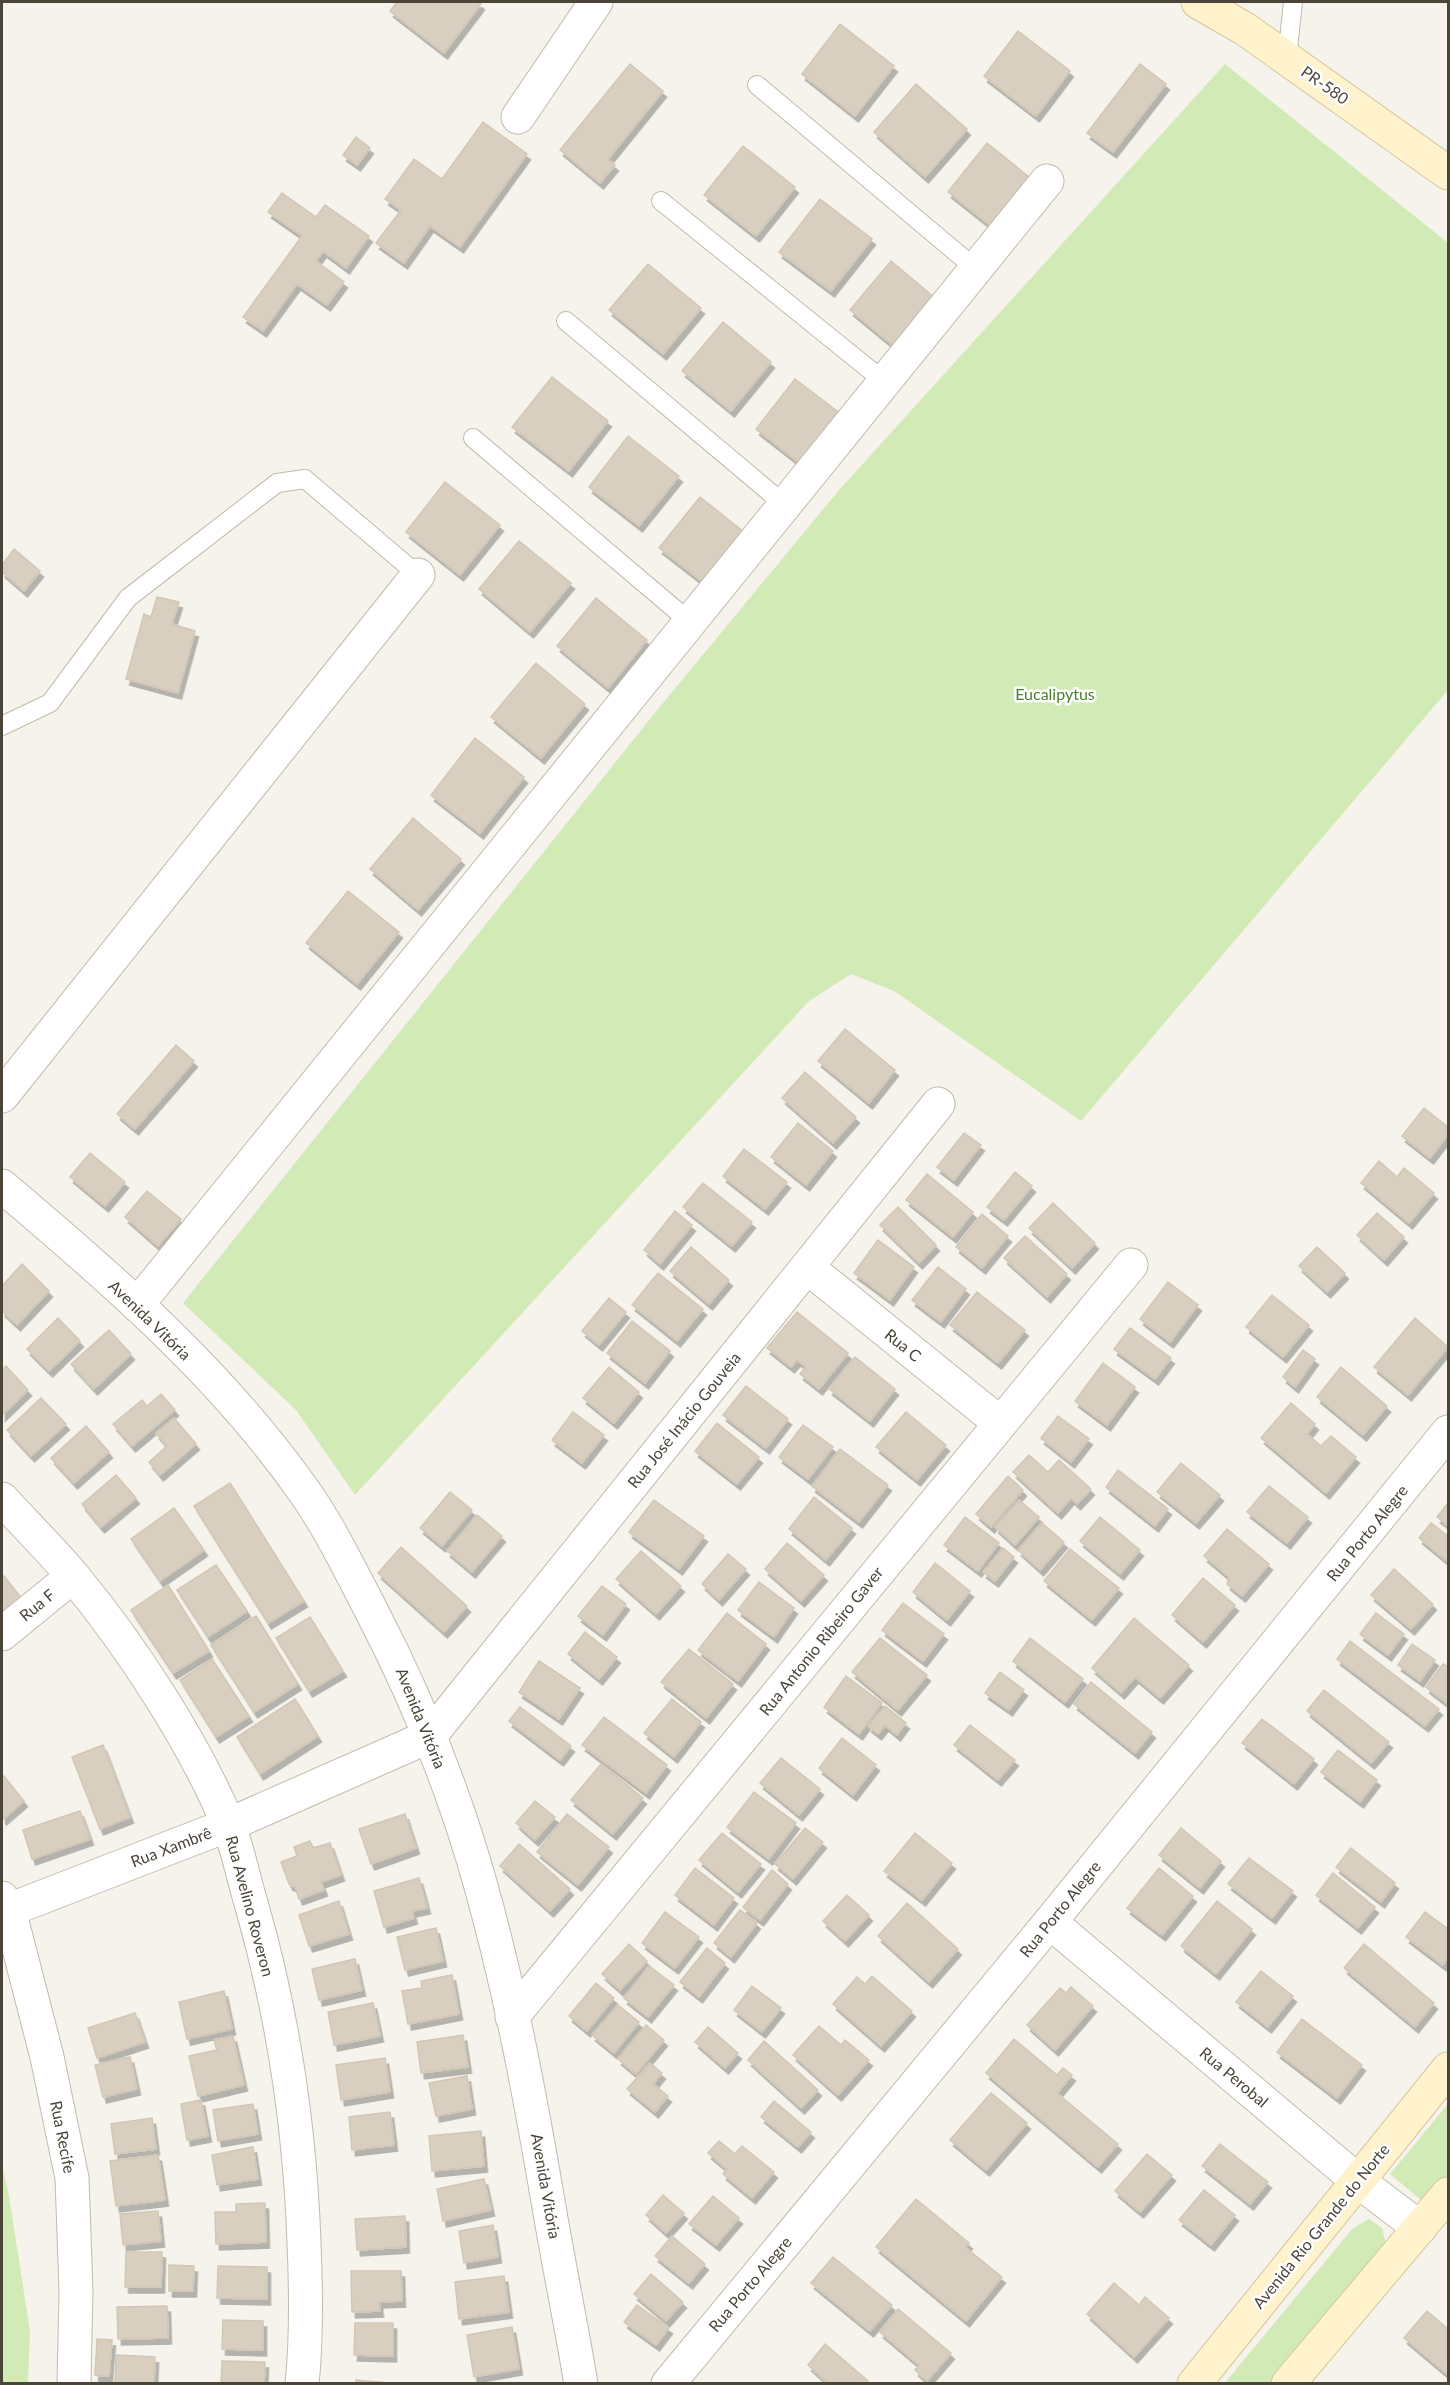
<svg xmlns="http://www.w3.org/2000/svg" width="1450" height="2385" viewBox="0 0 1450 2385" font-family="Lato,sans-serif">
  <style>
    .green { fill: #d2eab5 }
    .building { fill: #d8cfc1; stroke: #d3c7b4; stroke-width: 1.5; filter: url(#shadow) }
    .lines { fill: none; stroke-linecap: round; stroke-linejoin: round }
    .service-casing { stroke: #c2bbae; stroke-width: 20 }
    .minor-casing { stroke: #c2bbae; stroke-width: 35 }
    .tertiary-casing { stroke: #c2bbae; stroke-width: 35 }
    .secondary-casing { stroke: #d6c79b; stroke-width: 35 }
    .service { stroke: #fff; stroke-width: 18 }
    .minor { stroke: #fff; stroke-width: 33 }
    .tertiary { stroke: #fff; stroke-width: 33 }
    .secondary { stroke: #fff3cd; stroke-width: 33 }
    .labels { text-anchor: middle; stroke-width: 5; stroke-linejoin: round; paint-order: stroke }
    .street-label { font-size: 16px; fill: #4b4439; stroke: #fff }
    .park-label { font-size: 16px; fill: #4a7f2a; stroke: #fff }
  </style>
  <defs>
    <filter id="shadow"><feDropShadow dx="3.5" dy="6" stdDeviation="0" flood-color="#0004"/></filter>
  </defs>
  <rect width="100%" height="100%" fill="#f6f3ec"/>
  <g class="green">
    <polygon points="1225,64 1448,243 1448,690 1081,1121 894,991 851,974 809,1001 355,1495 296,1410 183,1303 658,709 840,489"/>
    <polygon points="1448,2104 1448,2178 1427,2205 1390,2174"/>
    <polygon points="2,2164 9,2196 30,2331 28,2383 2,2383"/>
    <polygon points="1369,2219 1382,2228 1387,2248 1273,2383 1224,2384 1352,2229"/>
  </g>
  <g class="building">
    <polygon points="397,2 479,2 481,4 444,53 390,11"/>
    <polygon points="840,24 894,66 855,116 802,74"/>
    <polygon points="1018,31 1070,71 1036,116 984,76"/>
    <polygon points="630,64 663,91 608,159 615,165 600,183 560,150"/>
    <polygon points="1140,64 1166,84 1113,152 1087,133"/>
    <polygon points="916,84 967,129 925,177 874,132"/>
    <polygon points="483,122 527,154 460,247 430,226 404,263 376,243 401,210 385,199 414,159 442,179"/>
    <polygon points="356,137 370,148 357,165 343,155"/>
    <polygon points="987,143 1039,185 1001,234 948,192"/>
    <polygon points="743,146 795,187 756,236 704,195"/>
    <polygon points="282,193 316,217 325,205 369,236 346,268 323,251 316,261 344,282 327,305 297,284 263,331 243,317 302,236 268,212"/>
    <polygon points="820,199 872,239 831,291 779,252"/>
    <polygon points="891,261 940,302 900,351 850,310"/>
    <polygon points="648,264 701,308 663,354 609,310"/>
    <polygon points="723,322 771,362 731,411 682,371"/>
    <polygon points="552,377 608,421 569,471 512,427"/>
    <polygon points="795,379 846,418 806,468 756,429"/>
    <polygon points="628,436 679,476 639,526 589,487"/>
    <polygon points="445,482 500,525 460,575 406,532"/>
    <polygon points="700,497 753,539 713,590 659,548"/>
    <polygon points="519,541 571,583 530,632 479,589"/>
    <polygon points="14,549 40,571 24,591 2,572 2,565"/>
    <polygon points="157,597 179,602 172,624 195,631 178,693 126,679 144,614 151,617"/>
    <polygon points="596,598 647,640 608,688 557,646"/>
    <polygon points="536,663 585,704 541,758 491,717"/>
    <polygon points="475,738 524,777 480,833 431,795"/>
    <polygon points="413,818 461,859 418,910 370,869"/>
    <polygon points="348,891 399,932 357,984 306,943"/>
    <polygon points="845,1029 895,1070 869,1103 818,1061"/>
    <polygon points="176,1045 194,1061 135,1129 117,1114"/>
    <polygon points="805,1072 856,1117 833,1143 782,1098"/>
    <polygon points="1424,1108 1448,1127 1448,1135 1430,1158 1402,1136"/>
    <polygon points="798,1123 833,1151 806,1185 771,1157"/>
    <polygon points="964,1133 981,1145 954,1180 937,1167"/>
    <polygon points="744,1149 787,1182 765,1209 723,1176"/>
    <polygon points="90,1153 125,1182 105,1206 70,1177"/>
    <polygon points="1379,1161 1397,1177 1404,1168 1434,1193 1409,1223 1361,1183"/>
    <polygon points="1015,1172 1032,1186 1004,1220 987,1207"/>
    <polygon points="927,1174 973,1212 953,1237 906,1200"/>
    <polygon points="703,1183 752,1222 732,1246 683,1207"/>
    <polygon points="147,1191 181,1219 158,1246 125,1217"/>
    <polygon points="1053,1203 1095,1243 1072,1268 1029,1228"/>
    <polygon points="898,1207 936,1245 919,1263 880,1225"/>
    <polygon points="675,1211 692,1225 660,1264 644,1250"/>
    <polygon points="1377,1213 1404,1237 1384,1260 1357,1235"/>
    <polygon points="982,1214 1008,1236 982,1268 956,1247"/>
    <polygon points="1025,1236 1067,1274 1047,1297 1004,1258"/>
    <polygon points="878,1240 914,1267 890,1300 854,1273"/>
    <polygon points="691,1247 729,1280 709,1304 670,1271"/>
    <polygon points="1317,1247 1345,1273 1327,1292 1299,1266"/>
    <polygon points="22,1264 49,1291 17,1325 2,1311 2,1286"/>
    <polygon points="938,1267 966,1289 941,1322 912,1300"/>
    <polygon points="658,1273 703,1309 677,1341 632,1305"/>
    <polygon points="1168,1282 1198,1305 1170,1342 1140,1319"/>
    <polygon points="977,1292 1025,1330 998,1363 950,1325"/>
    <polygon points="1272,1295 1309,1325 1283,1357 1246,1327"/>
    <polygon points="609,1298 626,1312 599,1345 582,1331"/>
    <polygon points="797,1312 848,1353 819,1389 800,1374 806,1367 797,1360 791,1367 767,1348"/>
    <polygon points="58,1318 80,1341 49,1371 27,1349"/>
    <polygon points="1415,1318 1448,1347 1408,1395 1374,1367"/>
    <polygon points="632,1321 670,1351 645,1383 607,1353"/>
    <polygon points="1130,1328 1171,1358 1155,1379 1114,1349"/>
    <polygon points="109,1330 131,1354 94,1389 71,1364"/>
    <polygon points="1303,1350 1315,1359 1295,1387 1283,1377"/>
    <polygon points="855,1357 895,1389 870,1421 829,1389"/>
    <polygon points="1103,1363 1135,1387 1107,1425 1075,1401"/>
    <polygon points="6,1366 28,1390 2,1415 2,1370"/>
    <polygon points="609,1367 639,1392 614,1423 583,1398"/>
    <polygon points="1341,1367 1387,1406 1363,1435 1317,1397"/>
    <polygon points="746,1386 788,1419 766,1448 723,1415"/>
    <polygon points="161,1394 175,1410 132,1446 113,1424 142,1400 147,1406"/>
    <polygon points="41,1398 66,1424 31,1456 7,1430"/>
    <polygon points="1291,1403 1315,1424 1307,1434 1321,1446 1331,1436 1356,1457 1326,1493 1261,1438"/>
    <polygon points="573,1412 604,1435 582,1463 552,1440"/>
    <polygon points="906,1412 946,1445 917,1480 876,1447"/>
    <polygon points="1058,1416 1089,1439 1071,1462 1041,1438"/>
    <polygon points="174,1418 196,1444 160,1475 149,1462 167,1446 156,1433"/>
    <polygon points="717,1423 759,1457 737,1484 695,1451"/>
    <polygon points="803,1425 833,1447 808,1479 779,1457"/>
    <polygon points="86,1426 109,1452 74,1483 51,1458"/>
    <polygon points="840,1449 888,1485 859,1522 812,1486"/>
    <polygon points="1029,1455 1048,1472 1059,1460 1091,1489 1077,1504 1071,1498 1058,1513 1013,1472"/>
    <polygon points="1181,1463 1220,1495 1196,1523 1157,1492"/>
    <polygon points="1118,1470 1168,1509 1155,1526 1106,1487"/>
    <polygon points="116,1475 136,1498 101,1527 82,1504"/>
    <polygon points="1008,1476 1023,1490 991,1527 976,1514"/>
    <polygon points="230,1483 304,1601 268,1623 194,1506"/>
    <polygon points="1269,1486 1308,1517 1287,1543 1247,1512"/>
    <polygon points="450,1492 472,1510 442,1546 420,1528"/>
    <polygon points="814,1497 852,1528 826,1560 789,1529"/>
    <polygon points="654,1500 704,1536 679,1569 629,1532"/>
    <polygon points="1019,1500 1039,1517 1015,1545 995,1527"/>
    <polygon points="1448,1503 1448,1526 1437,1517"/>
    <polygon points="174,1508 204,1550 160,1581 131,1539"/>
    <polygon points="477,1515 502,1536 472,1572 447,1551"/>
    <polygon points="965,1517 999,1543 978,1571 944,1545"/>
    <polygon points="1100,1517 1140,1550 1120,1574 1080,1541"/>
    <polygon points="1042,1523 1064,1542 1040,1570 1018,1550"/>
    <polygon points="1431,1523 1448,1536 1448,1562 1419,1538"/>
    <polygon points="1227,1529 1269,1564 1242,1596 1227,1584 1229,1577 1204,1556"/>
    <polygon points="787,1543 824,1575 801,1601 765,1569"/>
    <polygon points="401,1547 467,1606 444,1632 378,1573"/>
    <polygon points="1003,1548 1014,1557 995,1581 983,1572"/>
    <polygon points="1070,1549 1119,1588 1092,1620 1044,1581"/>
    <polygon points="641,1551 681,1586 656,1614 616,1579"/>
    <polygon points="728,1554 746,1569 719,1600 702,1584"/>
    <polygon points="935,1563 970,1591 947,1620 913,1592"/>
    <polygon points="216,1565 247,1611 208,1637 177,1590"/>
    <polygon points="1394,1569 1433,1604 1411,1629 1371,1595"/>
    <polygon points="4,1576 26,1604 2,1624 2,1578"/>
    <polygon points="1203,1578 1235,1605 1203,1642 1172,1615"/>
    <polygon points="759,1582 794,1608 774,1637 738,1610"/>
    <polygon points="168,1585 209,1651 173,1673 131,1610"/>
    <polygon points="602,1586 626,1604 603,1635 578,1616"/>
    <polygon points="903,1603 944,1634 923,1661 882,1630"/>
    <polygon points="727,1613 766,1644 738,1681 698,1650"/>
    <polygon points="1376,1613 1404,1634 1388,1655 1360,1634"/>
    <polygon points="256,1616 298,1684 254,1712 211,1645"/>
    <polygon points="310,1617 343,1671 309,1691 276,1638"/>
    <polygon points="1134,1618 1189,1665 1160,1698 1135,1677 1121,1693 1092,1668"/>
    <polygon points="585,1632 617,1657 599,1679 568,1654"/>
    <polygon points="880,1638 927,1675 898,1710 852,1672"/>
    <polygon points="1030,1638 1083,1679 1065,1702 1013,1661"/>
    <polygon points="1350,1641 1439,1709 1425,1726 1337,1659"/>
    <polygon points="1412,1644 1435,1660 1420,1681 1398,1665"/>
    <polygon points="689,1649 733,1684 706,1718 661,1682"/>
    <polygon points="212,1659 249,1716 216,1737 180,1680"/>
    <polygon points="539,1661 580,1688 559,1719 519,1692"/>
    <polygon points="1443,1664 1448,1667 1448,1704 1426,1687"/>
    <polygon points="1000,1672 1024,1690 1009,1710 985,1693"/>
    <polygon points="846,1676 882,1703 859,1734 824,1707"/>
    <polygon points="1091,1682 1152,1732 1135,1753 1074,1704"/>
    <polygon points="1324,1690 1389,1742 1371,1763 1307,1711"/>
    <polygon points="295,1699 318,1736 260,1774 237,1737"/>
    <polygon points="672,1699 701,1722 674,1757 644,1733"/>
    <polygon points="885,1706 906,1723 897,1735 885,1725 878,1734 868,1726"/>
    <polygon points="520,1707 571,1746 560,1760 509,1721"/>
    <polygon points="604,1717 667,1765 646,1793 582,1745"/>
    <polygon points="1262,1719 1314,1759 1294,1784 1242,1743"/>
    <polygon points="970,1725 1015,1760 998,1780 954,1745"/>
    <polygon points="842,1738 876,1765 853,1795 819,1768"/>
    <polygon points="103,1745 130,1817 100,1829 72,1757"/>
    <polygon points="1338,1750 1377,1780 1360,1802 1321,1772"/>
    <polygon points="781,1758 820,1789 799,1815 760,1783"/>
    <polygon points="601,1764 643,1798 613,1834 571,1800"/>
    <polygon points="2,1774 24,1801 3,1819 2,1817"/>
    <polygon points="754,1792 796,1823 769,1859 727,1827"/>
    <polygon points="535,1801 555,1817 535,1840 516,1823"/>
    <polygon points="80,1811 90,1839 32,1859 23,1830"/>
    <polygon points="405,1814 416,1848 371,1864 359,1829"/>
    <polygon points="567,1814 609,1847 578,1885 537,1852"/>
    <polygon points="805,1828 823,1842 793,1879 775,1864"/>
    <polygon points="1181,1828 1221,1861 1200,1888 1159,1855"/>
    <polygon points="722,1833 761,1864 738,1892 699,1860"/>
    <polygon points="915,1833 952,1863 922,1900 884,1871"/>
    <polygon points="310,1841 313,1848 330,1843 341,1875 321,1882 324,1890 299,1899 295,1887 289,1884 281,1862 297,1856 294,1847"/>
    <polygon points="519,1844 570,1889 550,1911 500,1866"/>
    <polygon points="1351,1848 1395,1883 1381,1902 1336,1867"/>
    <polygon points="1249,1858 1293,1891 1272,1918 1228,1884"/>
    <polygon points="695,1868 734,1898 714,1925 675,1895"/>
    <polygon points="1159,1868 1193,1896 1162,1935 1127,1908"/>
    <polygon points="772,1870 788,1884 760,1920 743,1907"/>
    <polygon points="1333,1873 1375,1907 1358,1928 1316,1895"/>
    <polygon points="419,1878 427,1908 412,1911 414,1918 384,1927 374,1891"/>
    <polygon points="847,1895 869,1915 845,1941 823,1921"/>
    <polygon points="339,1901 349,1934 309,1946 299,1915"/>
    <polygon points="1217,1901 1252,1929 1216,1974 1181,1946"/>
    <polygon points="907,1903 958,1949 929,1982 878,1936"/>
    <polygon points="740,1910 757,1923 731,1957 714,1943"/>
    <polygon points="665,1912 699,1937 675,1968 642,1943"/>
    <polygon points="1425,1912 1448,1929 1448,1958 1443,1965 1406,1937"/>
    <polygon points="436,1928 443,1961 405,1970 397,1937"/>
    <polygon points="629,1944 647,1961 620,1990 602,1974"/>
    <polygon points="1364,1944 1434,2003 1415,2027 1344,1968"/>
    <polygon points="707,1948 725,1963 699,1997 680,1982"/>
    <polygon points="355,1959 362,1990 319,2000 312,1969"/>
    <polygon points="649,1966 674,1985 648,2017 624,1998"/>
    <polygon points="1261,1971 1293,1996 1268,2027 1236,2002"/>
    <polygon points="452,1975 459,2014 408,2024 402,1991 422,1988 421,1981"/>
    <polygon points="872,1976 912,2011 881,2046 833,2004 857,1977 865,1984"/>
    <polygon points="596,1983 614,1998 587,2031 569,2016"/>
    <polygon points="752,1986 781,2008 762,2032 734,2010"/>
    <polygon points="1071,1987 1093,2006 1055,2050 1027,2025 1060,1988 1066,1993"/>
    <polygon points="224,1991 232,2029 187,2039 179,2002"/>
    <polygon points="373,2003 380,2036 334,2045 328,2012"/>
    <polygon points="618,2005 639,2022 614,2053 592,2035"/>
    <polygon points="135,2013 145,2042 97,2058 88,2028"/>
    <polygon points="1302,2019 1362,2065 1337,2098 1277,2052"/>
    <polygon points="646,2025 664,2040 636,2074 618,2059"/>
    <polygon points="819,2026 841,2045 845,2040 869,2060 838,2095 793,2055"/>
    <polygon points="708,2027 738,2053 725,2068 695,2042"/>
    <polygon points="463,2035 468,2067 421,2073 417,2042"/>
    <polygon points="233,2036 244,2085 198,2096 189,2056 217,2050 214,2040"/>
    <polygon points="1014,2039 1057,2075 1063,2068 1072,2075 1057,2093 1118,2144 1098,2167 986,2073"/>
    <polygon points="764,2041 818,2090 801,2108 748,2060"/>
    <polygon points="130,2057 137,2089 103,2097 95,2065"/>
    <polygon points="385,2058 390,2092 341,2100 336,2065"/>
    <polygon points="650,2063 662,2073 653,2084 668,2096 655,2112 627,2089"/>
    <polygon points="467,2076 472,2109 436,2116 429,2083"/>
    <polygon points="991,2093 1027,2123 986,2170 950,2140"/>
    <polygon points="201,2100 208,2136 187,2140 181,2104"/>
    <polygon points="774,2101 811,2132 798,2147 761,2117"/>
    <polygon points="253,2104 258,2134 218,2141 213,2110"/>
    <polygon points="390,2112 394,2145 352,2150 349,2117"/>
    <polygon points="152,2118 156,2149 115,2154 111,2124"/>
    <polygon points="481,2131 484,2166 432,2171 429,2136"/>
    <polygon points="719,2141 735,2154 742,2146 774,2172 752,2198 723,2174 727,2169 708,2153"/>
    <polygon points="1220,2144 1268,2182 1250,2204 1202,2166"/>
    <polygon points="253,2147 258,2179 217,2185 212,2155"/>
    <polygon points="1147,2154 1172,2175 1140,2212 1115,2191"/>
    <polygon points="158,2155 165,2200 116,2206 110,2161"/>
    <polygon points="484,2179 491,2210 443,2221 437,2189"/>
    <polygon points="1204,2190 1235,2215 1211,2245 1179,2220"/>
    <polygon points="663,2195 684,2213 666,2233 646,2215"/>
    <polygon points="713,2196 739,2218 716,2245 689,2224"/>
    <polygon points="916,2199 969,2243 965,2247 1002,2277 966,2321 876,2247"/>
    <polygon points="265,2203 266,2242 216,2244 215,2212 236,2212 236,2204"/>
    <polygon points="158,2211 161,2241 123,2245 120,2214"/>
    <polygon points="405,2216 406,2247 357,2250 355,2219"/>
    <polygon points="493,2225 498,2257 464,2263 459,2231"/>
    <polygon points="672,2236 705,2264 689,2283 655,2256"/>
    <polygon points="126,2252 162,2252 161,2287 125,2287"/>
    <polygon points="833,2257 892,2305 870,2331 811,2283"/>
    <polygon points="169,2265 194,2266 193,2291 169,2291"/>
    <polygon points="218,2266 267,2267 267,2299 217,2298"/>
    <polygon points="351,2271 401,2271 402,2301 379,2302 380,2311 352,2312"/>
    <polygon points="651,2274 683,2302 666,2321 634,2294"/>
    <polygon points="504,2276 509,2312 459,2319 455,2282"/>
    <polygon points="1114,2283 1139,2305 1145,2297 1169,2318 1134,2357 1087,2314"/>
    <polygon points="637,2305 669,2328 656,2345 624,2322"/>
    <polygon points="167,2306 168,2338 118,2339 117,2307"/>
    <polygon points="898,2309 951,2353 927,2381 915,2370 919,2365 880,2332"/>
    <polygon points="1427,2311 1448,2329 1448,2375 1404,2338"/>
    <polygon points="223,2320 263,2321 263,2350 222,2349"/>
    <polygon points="355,2323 393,2323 393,2356 354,2355"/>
    <polygon points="512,2327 519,2369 474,2377 467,2335"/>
    <polygon points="97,2339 112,2340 109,2376 95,2375"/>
    <polygon points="825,2344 868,2381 866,2384 829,2384 808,2365"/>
    <polygon points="116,2355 155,2357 154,2384 115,2384"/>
    <polygon points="222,2361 265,2362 264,2384 221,2384"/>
    <polygon points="356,2380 401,2384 356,2384"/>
  </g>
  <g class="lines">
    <g class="service-casing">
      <g id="service">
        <polyline points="1287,58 1293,2"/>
        <polyline points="757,85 976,269"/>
        <polyline points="661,201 885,382"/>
        <polyline points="566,321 785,505"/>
        <polyline points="473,438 690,622"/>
        <polyline points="2,726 50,703 128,598 277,483 305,479 418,575"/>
      </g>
    </g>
    <g class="minor-casing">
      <g id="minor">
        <polyline points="518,117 596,2"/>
        <polyline points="2,1096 418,575"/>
        <polyline points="807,1267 1000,1423"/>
        <polyline points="137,1305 1047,181"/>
        <path d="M2,1499C26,1525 51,1550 74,1577C131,1646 194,1742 228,1824C238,1849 243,1877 251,1903C283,2014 300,2128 304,2243C306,2289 307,2337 302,2384"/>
        <polyline points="2,1634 73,1576"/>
        <polyline points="2,1898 9,1910 47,2057 72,2178 76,2291 74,2384"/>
        <polyline points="9,1910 228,1825 430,1736 938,1104"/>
        <polyline points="1050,1922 1358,2181 1420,2228"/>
        <polyline points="512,2017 1131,1265"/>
        <polyline points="668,2384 1050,1922 1448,1432"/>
      </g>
    </g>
    <g class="tertiary-casing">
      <path id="tertiary" d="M2,1186C111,1278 224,1376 306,1494C331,1530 350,1570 370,1608C417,1698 455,1792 482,1890C511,1994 531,2101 549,2207C559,2266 571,2324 581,2384"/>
    </g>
    <g class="secondary-casing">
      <g id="secondary">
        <polyline points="1198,2 1245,29 1448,173"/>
        <polyline points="1194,2384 1448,2069"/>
        <polyline points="1288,2384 1448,2194"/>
      </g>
    </g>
    <use href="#service" class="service"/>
    <use href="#minor" class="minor"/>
    <use href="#tertiary" class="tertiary"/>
    <use href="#secondary" class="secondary"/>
  </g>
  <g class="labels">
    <g class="street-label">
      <text transform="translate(1325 85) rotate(35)" y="6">PR-580</text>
      <text transform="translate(150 1320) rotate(44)" y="6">Avenida Vitória</text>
      <text transform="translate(903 1345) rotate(39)" y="6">Rua C</text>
      <text transform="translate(684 1420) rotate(-51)" y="6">Rua José Inácio Gouveia</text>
      <text transform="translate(1367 1533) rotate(-51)" y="6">Rua Porto Alegre</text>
      <text transform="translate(37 1605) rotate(-39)" y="6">Rua F</text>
      <text transform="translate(821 1641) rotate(-51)" y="6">Rua Antonio Ribeiro Gaver</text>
      <text transform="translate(421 1718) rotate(68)" y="6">Avenida Vitória</text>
      <text transform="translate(171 1847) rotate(-21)" y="6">Rua Xambrê</text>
      <text transform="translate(250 1906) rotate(75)" y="6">Rua Avelino Roveron</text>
      <text transform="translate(1060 1909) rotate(-51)" y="6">Rua Porto Alegre</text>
      <text transform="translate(1234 2077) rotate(40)" y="6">Rua Perobal</text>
      <text transform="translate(63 2137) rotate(79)" y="6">Rua Recife</text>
      <text transform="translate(546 2186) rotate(80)" y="6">Avenida Vitória</text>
      <text transform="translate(1321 2226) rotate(-51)" y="6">Avenida Rio Grande do Norte</text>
      <text transform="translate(750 2284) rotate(-50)" y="6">Rua Porto Alegre</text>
    </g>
    <g class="park-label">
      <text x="1055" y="700">Eucalipytus</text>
    </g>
  </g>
  <rect width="1450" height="2385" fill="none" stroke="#4b4439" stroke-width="6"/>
</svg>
